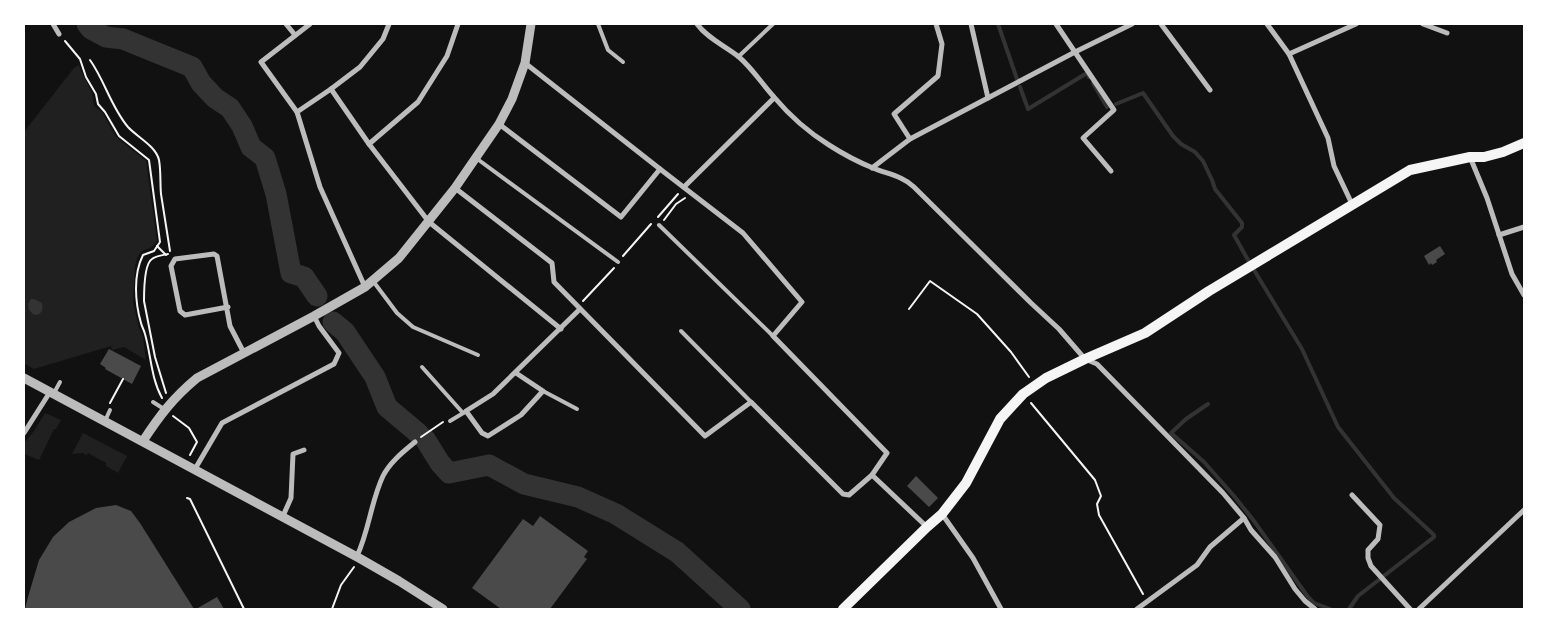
<svg xmlns="http://www.w3.org/2000/svg" width="1548" height="633" viewBox="0 0 1548 633" font-family="Ubuntu,sans-serif">
  <style>
    .green { fill: #202020 }
    .water { fill: #333 }
    .lines { fill: none; stroke-linecap: round; stroke-linejoin: round }
    .stream { stroke: #333; stroke-width: 4 }
    .river { stroke: #333; stroke-width: 21 }
    .building { fill: #4a4a4a }
    .path { stroke: #f5f5f5; stroke-width: 2 }
    .service { stroke: #bcbcbc; stroke-width: 4 }
    .minor { stroke: #bcbcbc; stroke-width: 5 }
    .tertiary { stroke: #bcbcbc; stroke-width: 9 }
    .secondary { stroke: #f5f5f5; stroke-width: 10 }
  </style>
  <rect width="100%" height="100%" fill="#111"/>
  <g class="green">
    <polygon points="79,65 81,71 92,93 94,106 102,112 116,137 146,161 157,241 152,247 142,251 138,256 135,265 133,302 139,328 143,337 146,360 124,347 112,350 111,346 34,369 24,363 24,132 74,68"/>
    <polygon points="45,413 61,420 56,429 54,429 39,460 24,454 24,443 34,431"/>
    <polygon points="83,433 127,456 118,473 106,466 106,463 88,453 86,455 83,453 72,454"/>
  </g>
  <path class="water" d="M31,299H34L42,303C43,309 43,312 37,315L33,314L29,310L28,304Z"/>
  <g class="lines">
    <g class="stream">
      <polyline points="998,24 1017,79"/>
      <polyline points="1093,83 1107,107"/>
      <polyline points="1020,87 1028,109 1087,73 1089,77"/>
      <polyline points="1116,104 1143,93 1173,136 1181,144 1195,152 1203,161 1212,180 1215,189 1242,223 1242,227 1234,235 1248,260"/>
      <polyline points="1254,270 1302,349 1338,427 1394,498 1434,535 1434,537 1358,596 1349,609"/>
      <polyline points="1208,404 1186,419 1171,433 1204,462 1234,496 1254,521 1308,597 1314,603 1330,609"/>
    </g>
    <g class="river">
      <polyline points="87,24 91,29 106,37 123,39 192,67 201,83 215,98 230,108 242,126 251,147 265,158 276,194 291,273 304,277 317,296"/>
      <polyline points="333,322 345,332 375,377 387,407 419,434"/>
      <polyline points="425,439 440,463 449,473 489,465 524,484 578,497 616,514 677,552 740,609"/>
    </g>
  </g>
  <g class="building">
    <polygon points="1440,246 1445,254 1436,260 1437,262 1432,265 1431,263 1429,265 1424,256"/>
    <polygon points="109,349 141,366 132,384 105,369 106,368 100,364"/>
    <polygon points="916,476 938,498 929,507 907,486"/>
    <polygon points="116,505 131,511 140,523 194,609 25,609 28,597 39,560 53,537 69,522 96,508"/>
    <polygon points="540,516 588,551 584,557 587,559 550,609 501,609 472,588 523,519 533,526"/>
    <polygon points="217,597 224,609 196,609"/>
  </g>
  <g class="lines">
    <g class="path">
      <path d="M65,41L80,59L86,77L96,94L98,104L105,112L119,136L149,160L160,242L154,251L143,255C133,275 135,302 141,323C142,327 144,330 145,334C151,355 151,378 162,398"/>
      <path d="M90,60C105,81 111,107 128,127C137,137 156,146 159,160C161,171 160,183 161,194C164,213 167,232 170,251"/>
      <polyline points="658,217 678,194"/>
      <polyline points="664,220 676,204 685,198"/>
      <polyline points="157,246 166,255"/>
      <polyline points="623,256 651,224"/>
      <polyline points="583,301 614,268"/>
      <polyline points="909,309 930,281 977,314 1011,352 1029,377"/>
      <path d="M166,393L155,357L144,301C144,292 144,264 152,259C156,256 163,255 168,254"/>
      <polyline points="110,403 123,379"/>
      <polyline points="1031,403 1095,480 1101,496 1097,504 1099,515 1143,594"/>
      <polyline points="173,416 189,428 197,442 190,455"/>
      <polyline points="421,437 443,422"/>
      <polyline points="187,498 190,499 244,609"/>
      <polyline points="332,609 341,585 354,567"/>
    </g>
    <g class="service">
      <polyline points="598,24 608,50 623,62"/>
      <polyline points="738,57 773,24"/>
      <polyline points="476,158 618,262"/>
      <polyline points="659,225 773,336"/>
      <polyline points="373,281 397,313 413,327 478,355"/>
      <polyline points="681,331 751,402"/>
      <polyline points="422,367 463,413"/>
      <polyline points="543,391 577,409"/>
      <polyline points="54,393 60,382"/>
      <polyline points="153,402 164,409"/>
      <polyline points="105,421 110,410"/>
      <polyline points="450,421 465,412"/>
    </g>
    <g class="minor">
      <polyline points="53,24 59,34"/>
      <polyline points="286,24 295,35"/>
      <polyline points="310,24 261,62 297,112 320,187 365,287"/>
      <path d="M697,24C707,38 725,46 739,57C752,68 762,84 774,97C790,116 808,132 829,145C843,154 858,162 873,168C887,174 903,176 914,187L1031,303L1059,329L1085,359L1097,364L1223,493L1244,518L1251,530L1275,557L1295,589L1305,601L1315,609"/>
      <polyline points="971,24 988,98"/>
      <polyline points="1056,24 1114,110 1083,138 1111,171"/>
      <polyline points="1161,24 1210,90"/>
      <polyline points="1267,24 1289,54 1328,138 1334,166 1352,204"/>
      <polyline points="1423,24 1447,33"/>
      <polyline points="1289,54 1356,24"/>
      <polyline points="331,89 360,67 383,39 389,24"/>
      <polyline points="297,112 331,89 369,144 429,222 561,329"/>
      <polyline points="499,124 621,217 660,169 525,63"/>
      <polyline points="910,139 894,114 938,76 942,44 936,24"/>
      <polyline points="369,144 418,102 447,56 458,24"/>
      <polyline points="1470,157 1487,198 1512,274 1524,295"/>
      <polyline points="872,168 910,139 1075,52 1132,24"/>
      <polyline points="660,169 743,233 802,302 773,336 887,453 872,475 927,527"/>
      <polyline points="684,187 774,98"/>
      <polyline points="455,188 552,263 554,282 705,436 751,402 843,494 849,495 872,475"/>
      <polyline points="1499,235 1524,227"/>
      <polyline points="228,307 185,315 180,311 171,266 175,259 214,254 217,256 230,326 244,353"/>
      <polyline points="516,373 543,391 521,415 488,436 482,433 466,411 493,394 580,309"/>
      <polyline points="24,433 50,392"/>
      <polyline points="195,469 222,423 334,364 339,353 319,326 314,316"/>
      <polyline points="1352,495 1380,525 1378,539 1368,550 1368,558 1371,566 1410,609"/>
      <polyline points="942,514 973,558 1001,609"/>
      <polyline points="283,516 291,498 293,454 304,450"/>
      <path d="M357,556C369,531 371,501 383,476C390,462 403,452 415,442"/>
      <polyline points="1137,609 1197,565 1210,547 1244,518"/>
      <polyline points="1419,609 1524,510"/>
    </g>
    <g class="tertiary">
      <polyline points="24,378 359,558 399,581 443,609"/>
      <path d="M143,441C160,415 173,398 197,378L314,316L365,287L399,258L455,188L499,124L512,99L525,63L531,24"/>
    </g>
    <polyline class="secondary" points="843,609 927,527 942,514 966,483 1000,419 1023,394 1046,378 1085,359 1145,333 1209,291 1410,170 1470,157 1484,157 1503,152 1524,143"/>
  </g>
  <rect width="1548" height="633" fill="none" stroke="#ffffff" stroke-width="50"/>
</svg>
